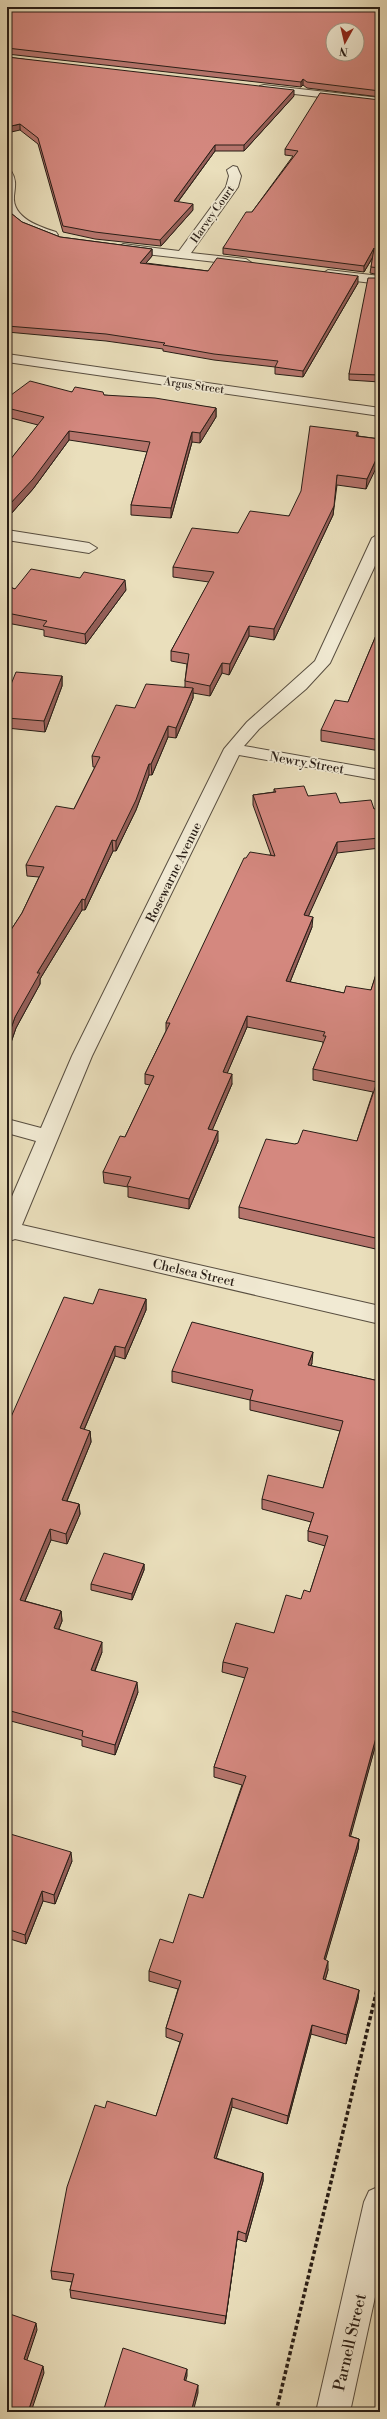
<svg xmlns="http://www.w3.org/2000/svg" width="387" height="2419" viewBox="0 0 387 2419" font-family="'Libre Bodoni',serif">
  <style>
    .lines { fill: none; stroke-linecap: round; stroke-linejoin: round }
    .minor-casing { stroke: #584e40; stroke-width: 2 }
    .path { stroke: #281d16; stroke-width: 3.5; stroke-dasharray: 4 2.5; stroke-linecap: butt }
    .minor { fill: #f1ead3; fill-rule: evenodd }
    .wall { fill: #b6756d; stroke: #281d16 }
    .shaded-wall { fill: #945f59; stroke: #281d16 }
    .building { fill: #d4887f; stroke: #281d16; fill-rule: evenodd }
    .labels { text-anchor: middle; stroke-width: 3.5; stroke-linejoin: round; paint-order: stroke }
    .far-street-label { font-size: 11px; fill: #281d16; stroke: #f1ead3 }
    .street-label { font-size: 13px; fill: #281d16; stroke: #f1ead3 }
    .near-street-label { font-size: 16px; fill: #281d16; stroke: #f1ead3 }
  </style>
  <rect width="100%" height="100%" fill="#eadfbc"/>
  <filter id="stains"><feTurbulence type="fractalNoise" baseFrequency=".005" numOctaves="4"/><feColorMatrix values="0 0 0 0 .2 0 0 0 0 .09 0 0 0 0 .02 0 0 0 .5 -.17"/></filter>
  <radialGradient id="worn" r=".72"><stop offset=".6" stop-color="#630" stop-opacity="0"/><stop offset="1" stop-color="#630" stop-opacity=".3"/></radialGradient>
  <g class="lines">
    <g class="minor-casing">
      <g id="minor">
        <polygon points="264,85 380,98 380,104 260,90 260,86"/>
        <polygon points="233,166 237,167 241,176 238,187 191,253 246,259 252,263 251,266 119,251 117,248 123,244 179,251 226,187 229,176 227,170"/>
        <path d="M7,170L11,171C17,180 15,187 14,196C12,218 40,227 56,232L58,235L56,238C41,241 19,226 9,215L7,213Z"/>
        <polygon points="328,270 380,276 380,284 323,277 322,274"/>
        <polygon points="7,354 380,408 380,416 7,362"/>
        <polygon points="7,530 89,543 97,548 89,553 7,540"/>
        <polygon points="380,533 380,555 330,663 306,689 259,729 244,746 380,770 380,780 239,755 92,1056 22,1225 380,1306 380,1324 15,1239 7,1242 7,1208 36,1141 7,1133 7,1119 41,1128 72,1056 224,749 247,722 315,661 372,538"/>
        <polygon points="380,2186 380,2274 350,2412 316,2412 364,2202 369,2191"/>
      </g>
    </g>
    <polyline class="path" points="276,2412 380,1977"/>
    <use href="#minor" class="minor"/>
  </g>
  <g class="wall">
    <polygon points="7,7 380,12 380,97 307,88 303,85 301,87 7,54"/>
    <polygon points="347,7 380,7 380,9"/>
    <polygon points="7,57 294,96 244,151 215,151 178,202 193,210 161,246 95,239 63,232 38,144 20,130"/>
    <polygon points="380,100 380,275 370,273 371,267 373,257 364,272 223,254 223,248 252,212 293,156 285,155 285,149"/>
    <polygon points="7,210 22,222 60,237 152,249 152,256 146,263 208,271 358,283 303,377 275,374 275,367 214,360 163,351 163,349 106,341 7,332"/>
    <polygon points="380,278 380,382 349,380 349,374"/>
    <polygon points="72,392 104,395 216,408 216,417 200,443 192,442 171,518 131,515 131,505 147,452 69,440 33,489 10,515 7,514 7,460 10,460 38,425 7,417 7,398"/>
    <polygon points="358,432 358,436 380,439 366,489 337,485 333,515 274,640 249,636 229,675 222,673 210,696 193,693 193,698 176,738 168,737 152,775 149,775 136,810 116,851 113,851 85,910 82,910 40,979 40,984 16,1028 7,1054 7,936 22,913 39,877 27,876 26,865 74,809 95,767 93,767 92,756 135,708 185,687 185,681 187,664 171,661 171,651 209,582 173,577 173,567 238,533 289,516"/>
    <polygon points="7,586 15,589 126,590 86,644 44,636 44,630 7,623"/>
    <polygon points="380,626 380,751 321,741 321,730 348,702"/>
    <polygon points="62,676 62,686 45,732 7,728 7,694"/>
    <polygon points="274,789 340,803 374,809 380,808 380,848 337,853 308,916 312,927 290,982 344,993 371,990 380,962 380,1250 239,1218 239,1207 295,1144 357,1141 373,1092 313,1080 313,1069 323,1045 323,1042 247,1027 227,1073 232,1084 212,1130 218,1141 189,1209 128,1197 128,1187 104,1183 103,1172 125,1137 150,1085 145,1084 145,1074 166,1031 166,1023 246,858 271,855 253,805 253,795 274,792"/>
    <polygon points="146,1299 146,1310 125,1359 115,1356 84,1430 90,1431 91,1442 67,1501 79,1504 80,1514 67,1544 51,1540 25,1601 61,1611 62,1621 59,1629 102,1652 95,1671 138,1692 115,1755 82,1746 82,1740 7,1720 7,1426 93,1304"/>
    <polygon points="312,1363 311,1366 379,1381 380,1379 380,1729 350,1836 359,1839 358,1849 325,1960 328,1970 325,1980 359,1990 358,1999 346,2044 311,2034 287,2124 232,2107 216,2158 263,2173 263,2181 246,2242 237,2239 225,2324 71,2298 70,2290 72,2282 52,2279 51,2271 105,2108 156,2116 180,2042 166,2037 166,2028 178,1989 149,1981 149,1971 173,1943 203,1898 242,1785 214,1777 214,1767 245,1678 222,1672 223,1662 274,1633 301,1599 310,1592 325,1546 308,1541 308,1531 311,1522 262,1509 262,1499 323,1488 340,1431 250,1410 250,1400 172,1382 172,1371"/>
    <polygon points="144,1564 144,1570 132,1600 91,1590 91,1584"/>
    <polygon points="7,1833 72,1861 55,1904 43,1901 26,1944 7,1938"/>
  </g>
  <g class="shaded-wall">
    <polygon points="303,79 303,85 301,87 301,82"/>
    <polygon points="294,90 294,96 244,151 244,145"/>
    <polygon points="20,124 20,130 7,133 7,127"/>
    <polygon points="215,145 215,151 174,207 174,201"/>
    <polygon points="193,204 193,210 161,246 160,240"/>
    <polygon points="374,248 374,255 364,272 364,266"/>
    <polygon points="152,249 152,256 141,269 140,263"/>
    <polygon points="358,276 358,283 303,377 303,371"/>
    <polygon points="216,408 216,417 200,443 200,433"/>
    <polygon points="69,431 69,440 33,489 10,515 9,505"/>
    <polygon points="192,432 192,442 171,518 171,508"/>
    <polygon points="380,451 380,460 366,489 367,479"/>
    <polygon points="337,475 333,515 274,640 274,629"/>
    <polygon points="125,580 126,590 86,644 85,634"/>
    <polygon points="249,626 249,636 229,675 230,664"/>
    <polygon points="222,663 222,673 210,696 210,686"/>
    <polygon points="62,676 62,686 45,732 44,721"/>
    <polygon points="193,688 193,698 176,738 176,728"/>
    <polygon points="168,726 168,737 152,775 151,764"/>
    <polygon points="149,764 149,775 136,810 116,851 116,841"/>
    <polygon points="112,840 113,851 85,910 85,900"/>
    <polygon points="337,842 337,853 304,926 304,915"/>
    <polygon points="82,899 82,910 40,979 40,984 16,1028 7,1054 7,1040 15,1017 37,973"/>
    <polygon points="313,917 312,927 286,992 286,981"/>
    <polygon points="247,1016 247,1027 223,1083 223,1072"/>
    <polygon points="232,1074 232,1084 208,1140 208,1129"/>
    <polygon points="218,1131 218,1141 189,1209 189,1199"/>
    <polygon points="146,1299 146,1310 125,1359 125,1348"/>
    <polygon points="115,1346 115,1356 80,1439 80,1428"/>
    <polygon points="313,1352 312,1363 308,1376 308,1365"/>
    <polygon points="90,1431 91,1442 63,1510 62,1500"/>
    <polygon points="79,1504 80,1514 67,1544 66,1534"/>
    <polygon points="50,1529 51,1540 21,1610 20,1600"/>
    <polygon points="144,1564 144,1570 132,1600 132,1594"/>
    <polygon points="61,1611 62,1621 55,1638 54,1628"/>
    <polygon points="102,1642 102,1652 91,1680 91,1670"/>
    <polygon points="137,1682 138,1692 115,1755 115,1745"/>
    <polygon points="380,1723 380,1729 348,1846 349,1836"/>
    <polygon points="359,1839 358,1849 323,1968 324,1959"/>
    <polygon points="71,1852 72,1861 55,1904 54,1895"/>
    <polygon points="42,1891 43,1901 26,1944 25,1935"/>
    <polygon points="328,1961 328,1970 323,1988 323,1979"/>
    <polygon points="359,1990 358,1999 346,2044 347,2035"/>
    <polygon points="312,2025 311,2034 287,2124 288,2116"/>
    <polygon points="232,2098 232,2107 214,2166 214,2158"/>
    <polygon points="263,2173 263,2181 246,2242 246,2234"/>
    <polygon points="238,2231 237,2239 225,2324 226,2316"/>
    <polygon points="36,2323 37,2330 25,2366 24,2359"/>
    <polygon points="43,2366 44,2373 31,2412 28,2412"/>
    <polygon points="187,2369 187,2376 184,2387 184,2380"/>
    <polygon points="198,2385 198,2393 193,2412 191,2412"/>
  </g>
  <g class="building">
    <path d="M7,7H334L380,12V91L307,82L303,79L301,82L7,48ZM333,30H357V54H333Z"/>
    <polygon points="7,57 294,90 244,145 215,145 174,201 193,204 160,240 95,232 63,226 38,138 20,124 7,127"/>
    <polygon points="320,93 380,100 380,268 371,267 374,248 364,266 223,248 246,212 252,212 298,151 285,149"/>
    <polygon points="7,210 22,222 60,237 152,249 140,263 208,271 217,258 358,276 303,371 275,367 278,361 214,354 163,345 165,343 106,334 7,326"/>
    <polygon points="368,278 380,278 380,375 349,374"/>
    <polygon points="30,381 72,392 75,387 103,392 104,395 155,398 216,408 200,433 192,432 171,508 131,505 150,442 69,431 33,479 9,505 7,505 7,460 10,460 44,417 7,408 7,398"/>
    <polygon points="310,426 358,432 356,436 380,439 380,451 367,479 337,475 334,506 274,629 249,626 230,664 222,663 210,686 185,681 189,654 171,651 214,572 173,567 192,528 238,533 250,511 289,516 301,491"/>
    <polygon points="31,569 80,578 84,572 125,580 85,634 43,626 47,621 7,613 7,586 15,589"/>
    <polygon points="380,626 380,740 321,730 335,700 348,702"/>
    <polygon points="16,672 62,676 44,721 7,718 7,694"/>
    <polygon points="146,684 193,688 176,728 168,726 151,764 149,764 136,800 116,841 112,840 85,900 82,899 37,973 40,973 15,1017 7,1040 7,936 22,913 44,867 26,865 56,806 74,809 100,757 92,756 116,705 135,708"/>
    <polygon points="304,786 308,796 336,793 340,803 371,800 374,809 380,808 380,838 337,842 304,915 313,917 286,981 344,993 346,986 371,990 380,962 380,1239 239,1207 266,1139 295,1144 298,1143 303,1130 357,1141 377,1082 313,1069 326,1036 323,1036 325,1032 247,1016 223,1072 232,1074 208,1129 218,1131 189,1199 127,1186 131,1177 103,1172 120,1136 125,1137 154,1076 145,1074 170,1023 166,1023 244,858 246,858 250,852 275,856 253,795 276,792 274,789"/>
    <polygon points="99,1289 146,1299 125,1348 115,1346 80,1428 90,1431 62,1500 79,1504 66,1534 50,1529 20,1600 61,1611 54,1628 102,1642 91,1670 137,1682 115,1745 82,1736 83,1731 7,1710 7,1426 64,1297 93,1304"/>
    <polygon points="192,1322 313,1352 308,1365 379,1381 380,1379 380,1723 349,1836 359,1839 324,1959 328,1961 323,1979 359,1990 347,2035 312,2025 288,2116 232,2098 214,2158 263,2173 246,2234 238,2231 226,2316 70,2290 74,2274 51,2271 67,2187 95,2105 105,2108 107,2101 156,2116 183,2034 166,2028 181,1981 149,1971 160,1939 173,1943 189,1894 203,1898 246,1776 214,1767 248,1668 223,1662 236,1623 274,1633 286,1595 301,1599 304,1590 310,1592 328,1536 308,1531 314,1513 262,1499 268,1475 323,1488 343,1421 250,1400 253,1390 172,1371"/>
    <polygon points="104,1553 144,1564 132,1594 91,1584"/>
    <polygon points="7,1833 71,1852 54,1895 42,1891 25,1935 7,1929"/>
    <polygon points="7,2313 36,2323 24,2359 43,2366 28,2412 7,2412"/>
    <polygon points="123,2348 187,2369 184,2380 198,2385 191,2412 103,2412"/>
  </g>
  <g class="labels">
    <g class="far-street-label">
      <text transform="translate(212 214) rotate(-55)" y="4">Harvey Court</text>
      <text transform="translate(194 385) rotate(8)" y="4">Argus Street</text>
    </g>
    <g class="street-label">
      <text transform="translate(307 762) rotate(10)" y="5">Newry Street</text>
      <text transform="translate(173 872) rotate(-64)" y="5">Rosewarne Avenue</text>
      <text transform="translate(194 1272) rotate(13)" y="5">Chelsea Street</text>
    </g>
    <g class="near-street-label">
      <text transform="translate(349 2342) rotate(-77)" y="6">Parnell Street</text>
    </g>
  </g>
  <rect width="387" height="2419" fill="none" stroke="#eadfbc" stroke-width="24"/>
  <rect x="8" y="8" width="371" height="2403" fill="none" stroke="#281d16" stroke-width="2"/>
  <rect x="12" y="12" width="363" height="2395" fill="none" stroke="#281d16"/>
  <g transform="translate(345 42) rotate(188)"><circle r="19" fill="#f1ead3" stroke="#a19887"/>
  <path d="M0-3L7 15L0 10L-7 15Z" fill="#8f2418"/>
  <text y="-6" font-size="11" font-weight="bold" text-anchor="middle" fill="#281d16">N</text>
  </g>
  <rect width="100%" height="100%" filter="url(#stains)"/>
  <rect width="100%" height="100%" fill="url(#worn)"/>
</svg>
